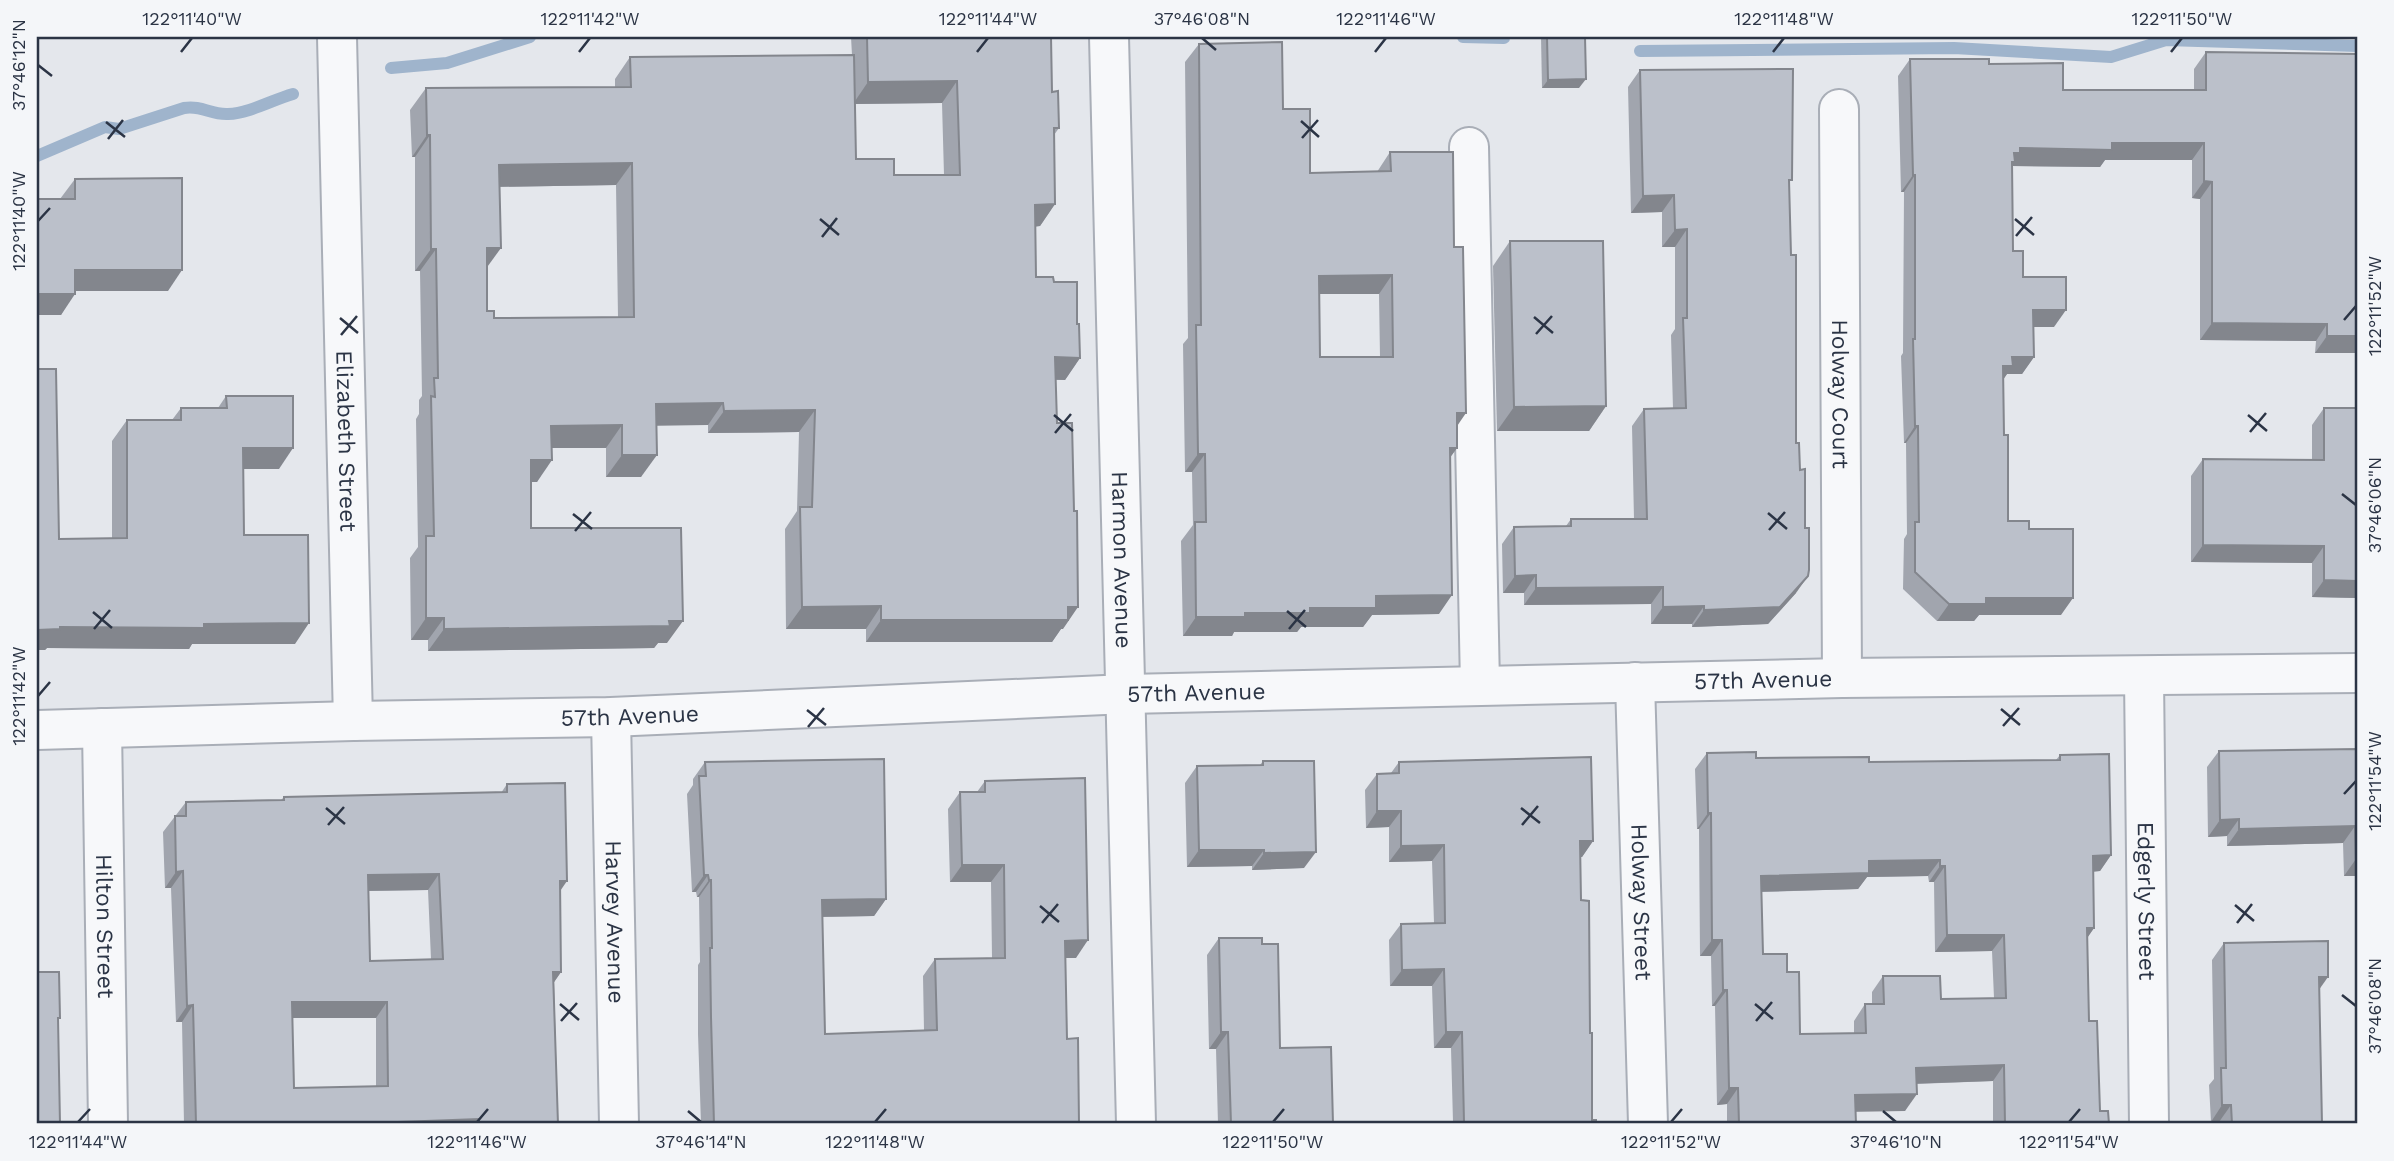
<svg xmlns="http://www.w3.org/2000/svg" width="2394" height="1161" viewBox="0 0 2394 1161" font-family="'Work Sans',sans-serif">
  <style>
    .lines { fill: none; stroke-linecap: round; stroke-linejoin: round }
    .stream { stroke: #9fb4cc; stroke-width: 12 }
    .minor-casing { stroke: #a9aeb7; stroke-width: 42 }
    .minor { stroke: #f7f8fa; stroke-width: 38 }
    .wall { fill: #a1a5ae; fill-rule: evenodd }
    .shaded-wall { fill: #83868d }
    .building { fill: #bbc0ca; stroke: #83868d; stroke-width: 2; fill-rule: evenodd }
    .ticks { fill: none; stroke: #2b3445; stroke-width: 2.5 }
    .labels { text-anchor: middle; stroke-width: 5; stroke-linejoin: round; paint-order: stroke }
    .street-label { font-size: 23px; fill: #2b3445; stroke: #f4f6f9 }
    .neatline { fill: none; stroke: #2b3445; stroke-width: 2.5 }
    .ticks-label { font-size: 18px; text-anchor: middle; fill: #2b3445 }
  </style>
  <rect width="100%" height="100%" fill="#e4e7ec"/>
  <g class="lines">
    <g class="stream">
      <polyline points="1463,37 1504,38"/>
      <polyline points="1640,51 1954,48 2111,57 2166,40 2357,46"/>
      <polyline points="391,68 447,63 530,37"/>
      <path d="M37,156L105,127L119,129L184,108C202,105 211,115 228,114C250,113 272,100 293,94"/>
    </g>
    <g class="minor-casing">
      <g id="minor">
        <path id="s1" d="M337,37L353,721"/>
        <path id="s2" d="M1109,37L1136,1124"/>
        <path id="s3" d="M1839,109L1842,678"/>
        <polyline points="1469,147 1480,685"/>
        <path id="s4" d="M2144,677L2149,1124"/>
        <path id="s5" d="M1635,682L1648,1124"/>
        <path id="s6" d="M611,717L619,1124"/>
        <path id="s7" d="M102,728L108,1124"/>
        <path id="s8" d="M37,730L353,721L611,717L1127,694L1842,678L2357,673"/>
      </g>
    </g>
    <use href="#minor" class="minor"/>
  </g>
  <g class="wall">
    <path d="M851,37H1051L1052,92L1059,128L1054,135L1055,204L1040,226L1035,227L1036,277L1054,282L1077,324L1080,358L1065,380H1055L1063,629H1061L1052,642H866V629H786L785,529L797,511L799,432L708,433V425H656L641,477H606V448H552L537,482H531V528L667,643H658L654,648L428,651V640H411L410,558L418,547L416,419L419,414V400L422,396L420,271H415V157H412L410,110L426,88L615,87V79L630,57L852,55ZM942,103L944,175H894L856,159L855,104ZM616,185L618,317L494,318L487,311V268L500,187Z"/>
    <polygon points="1541,37 1585,37 1579,88 1542,88"/>
    <path d="M1199,44L1283,109L1310,173L1377,172L1390,152L1457,426V448L1450,457L1439,614L1372,615L1363,627H1301L1297,632H1234L1232,636H1183L1181,541L1193,525L1192,472H1185L1183,344L1188,338L1185,62ZM1319,294H1379L1380,357H1320Z"/>
    <polygon points="2206,52 2357,353 2315,353 2316,341 2200,340 2200,199 2192,198 2192,160 2105,160 2100,167 2012,166 2013,251 2023,277 2054,327 2034,327 2034,357 2022,374 2007,374 2003,379 2004,435 2008,521 2029,529 2061,615 1979,615 1974,621 1937,621 1903,589 1904,539 1907,534 1906,443 1904,443 1901,356 1903,353 1904,192 1901,192 1898,76 1910,59 1989,64 2063,90 2194,90 2194,69"/>
    <polygon points="1640,70 1789,184 1796,593 1768,624 1692,627 1692,624 1651,624 1651,604 1524,605 1524,593 1503,593 1502,544 1514,527 1566,526 1571,519 1634,519 1632,426 1644,409 1673,409 1671,335 1675,329 1675,247 1662,247 1662,212 1631,213 1628,87"/>
    <polygon points="75,179 168,291 75,291 61,315 37,315 37,199 60,199"/>
    <polygon points="1510,241 1606,406 1589,431 1497,431 1493,266"/>
    <polygon points="37,369 59,539 112,538 112,441 127,420 172,420 181,408 218,408 226,396 279,469 243,469 244,535 295,644 192,644 189,649 47,648 45,650 37,650"/>
    <polygon points="2324,408 2357,408 2357,598 2312,597 2312,563 2191,562 2191,476 2203,459 2312,459 2312,425"/>
    <polygon points="2357,749 2357,876 2344,876 2343,843 2227,846 2227,836 2208,837 2207,767 2219,751"/>
    <path d="M1707,753L1756,758L1869,762L2056,760L2060,755L2111,855L2100,871L2093,872L2094,928L2087,938L2089,1021L2100,1111L2109,1124H1993V1081L1916,1084L1905,1111H1856V1124H1727V1104L1717,1105L1715,1006H1712L1711,956H1700L1699,829H1697L1695,769ZM1928,876L1929,882H1934L1935,952L1992,951L1994,998L1941,999L1883,976L1872,992V1004H1865L1854,1021V1034H1800L1787,972L1763,954L1761,892L1858,889L1867,877Z"/>
    <polygon points="1263,761 1304,868 1252,870 1252,866 1187,867 1185,783 1197,766 1260,765"/>
    <polygon points="705,762 886,899 874,916 822,917 825,1034 924,1030 923,976 935,959 992,958 991,882 950,882 948,809 960,792 977,792 985,781 1076,958 1065,958 1067,1039 1079,1124 701,1124 698,1034 698,965 700,962 699,897 697,897 696,892 692,892 687,794 693,785 693,779"/>
    <polygon points="1399,762 1593,841 1582,857 1580,857 1581,900 1590,1033 1592,1120 1596,1124 1433,1124 1434,1123 1453,1122 1451,1048 1434,1048 1432,986 1390,986 1389,940 1401,924 1434,923 1432,861 1389,862 1389,827 1366,828 1365,790 1377,774 1391,773"/>
    <path d="M507,784L560,890L561,972L554,982L558,1124H184L182,1022H176L171,888H165L163,832L186,802L281,800L284,797L501,793ZM428,890L431,959L370,961L369,891ZM292,1018H376V1086L294,1088Z"/>
    <polygon points="1219,938 1262,944 1280,1048 1333,1124 1218,1124 1216,1049 1209,1049 1207,955"/>
    <polygon points="2224,943 2319,990 2322,1124 2219,1124 2219,1122 2211,1122 2209,1085 2214,1079 2212,960"/>
  </g>
  <g class="shaded-wall">
    <polygon points="153,37 274,37 273,38 151,39"/>
    <polygon points="1586,79 1579,88 1542,88 1548,80"/>
    <polygon points="957,81 942,103 853,104 868,82"/>
    <polygon points="427,135 430,135 415,157 412,157"/>
    <polygon points="2112,143 2204,143 2192,160 2105,160 2100,167 2012,166 2003,179 2014,153 2020,148"/>
    <polygon points="632,163 616,185 484,187 499,165"/>
    <polygon points="1913,175 1915,175 1904,192 1901,192"/>
    <polygon points="2204,181 2212,182 2200,199 2192,198"/>
    <polygon points="1674,195 1662,212 1631,213 1643,196"/>
    <polygon points="1055,204 1040,226 1019,227 1035,205"/>
    <polygon points="1687,229 1675,247 1662,247 1675,230"/>
    <polygon points="487,248 501,248 485,270"/>
    <polygon points="431,249 436,249 420,271 415,271"/>
    <polygon points="75,270 182,270 168,291 61,291"/>
    <polygon points="1392,275 1379,294 1306,294 1319,276"/>
    <polygon points="37,294 75,294 61,315 37,315"/>
    <polygon points="2033,310 2066,310 2054,327 2021,327"/>
    <polygon points="2212,323 2327,324 2316,341 2200,340"/>
    <polygon points="2327,336 2357,336 2357,353 2315,353"/>
    <polygon points="1055,357 1080,358 1065,380 1039,379"/>
    <polygon points="2012,357 2034,357 2022,374 2007,374 2001,383 2003,366"/>
    <polygon points="723,403 708,425 641,426 656,404"/>
    <polygon points="1606,406 1589,431 1497,431 1514,407"/>
    <polygon points="815,410 799,432 708,433 724,411"/>
    <polygon points="1457,413 1466,413 1453,432"/>
    <polygon points="622,425 606,448 536,448 551,426"/>
    <polygon points="1915,426 1918,426 1906,443 1904,443"/>
    <polygon points="243,448 293,448 279,469 228,469"/>
    <polygon points="1450,448 1457,448 1444,466"/>
    <polygon points="1198,454 1205,454 1192,472 1185,472"/>
    <polygon points="622,455 657,455 641,477 606,477"/>
    <polygon points="531,460 552,460 537,482 515,482"/>
    <polygon points="2203,545 2324,546 2312,563 2191,562"/>
    <polygon points="1536,575 1524,593 1503,593 1515,576"/>
    <polygon points="1808,576 1796,593 1768,624 1692,627 1704,610"/>
    <polygon points="2324,580 2357,581 2357,598 2312,597"/>
    <polygon points="1663,587 1651,604 1524,605 1536,588"/>
    <polygon points="1452,595 1439,614 1372,615 1363,627 1301,627 1297,632 1234,632 1232,636 1183,636 1196,617 1310,608 1376,596"/>
    <polygon points="1986,598 2073,598 2061,615 1979,615 1974,621 1937,621 1949,604"/>
    <polygon points="881,606 866,629 786,629 802,607"/>
    <polygon points="1704,606 1692,624 1651,624 1663,607"/>
    <polygon points="1068,607 1078,607 1063,629 1061,629 1052,642 866,642 881,620"/>
    <polygon points="426,618 444,618 428,640 411,640"/>
    <polygon points="669,621 683,621 667,643 658,643 654,648 428,651 444,629"/>
    <polygon points="309,623 295,644 192,644 189,649 47,648 45,650 37,650 37,630 60,627 204,624"/>
    <polygon points="1377,811 1401,811 1389,827 1366,828"/>
    <polygon points="1708,813 1711,813 1699,829 1697,829"/>
    <polygon points="2239,819 2227,836 2208,837 2220,820"/>
    <polygon points="2355,826 2343,843 2227,846 2239,829"/>
    <polygon points="1580,841 1593,841 1582,857 1568,857"/>
    <polygon points="1444,845 1432,861 1389,862 1401,846"/>
    <polygon points="1199,850 1264,850 1252,866 1187,867"/>
    <polygon points="1316,852 1304,868 1252,870 1264,853"/>
    <polygon points="2111,855 2100,871 2082,872 2093,856"/>
    <polygon points="2356,859 2357,859 2357,876 2344,876"/>
    <polygon points="1940,860 1928,876 1867,877 1858,889 1749,892 1761,876 1869,861"/>
    <polygon points="962,865 1004,865 991,882 950,882"/>
    <polygon points="1940,866 1945,866 1934,882 1929,882"/>
    <polygon points="183,871 171,888 165,888 176,872"/>
    <polygon points="439,874 428,890 357,891 368,875"/>
    <polygon points="704,875 708,875 696,892 692,892"/>
    <polygon points="709,880 711,880 699,897 697,897"/>
    <polygon points="560,881 567,881 556,897"/>
    <polygon points="886,899 874,916 810,917 822,900"/>
    <polygon points="2087,928 2094,928 2083,944"/>
    <polygon points="1947,935 2004,935 1992,951 1935,952"/>
    <polygon points="1088,940 1076,958 1053,958 1065,941"/>
    <polygon points="1712,940 1722,940 1711,956 1700,956"/>
    <polygon points="1444,969 1432,986 1390,986 1402,970"/>
    <polygon points="553,972 561,972 550,988"/>
    <polygon points="2319,977 2328,977 2316,994"/>
    <polygon points="1723,990 1727,990 1715,1006 1712,1006"/>
    <polygon points="292,1002 387,1002 376,1018 280,1018"/>
    <polygon points="193,1005 182,1022 176,1022 187,1006"/>
    <polygon points="1221,1032 1228,1032 1216,1049 1209,1049"/>
    <polygon points="1446,1032 1462,1032 1451,1048 1434,1048"/>
    <polygon points="2004,1065 1993,1081 1905,1084 1916,1068"/>
    <polygon points="1729,1088 1738,1088 1727,1104 1717,1105"/>
    <polygon points="1917,1094 1905,1111 1844,1112 1855,1095"/>
    <polygon points="2222,1105 2231,1105 2219,1122 2211,1122"/>
    <polygon points="479,1119 475,1124 370,1124 371,1123"/>
    <polygon points="966,1122 964,1124 892,1124 893,1124"/>
  </g>
  <g class="building">
    <path d="M867,37H1051L1052,92L1058,91L1059,128H1054L1055,204L1035,205L1036,277H1053L1054,282H1077V324H1079L1080,358L1055,357L1057,423H1072L1074,511H1077L1078,607H1068V620H881V606L802,607L800,507H812L815,410L724,411L723,403L656,404L657,455H622V425L551,426L552,460H531V528H681L683,621H669L670,626L444,629V618H426V536H434L431,396L435,397L434,378H438L436,249H431L430,135H427L426,88L631,87L630,57L854,55L856,159H894V175H960L957,81L868,82ZM632,163L634,317L494,318V311H487V248H501L499,165Z"/>
    <polygon points="1547,37 1585,37 1586,79 1548,80"/>
    <path d="M1282,42L1283,109H1310V173L1391,171L1390,152H1453L1454,247H1463L1466,413H1457V448H1450L1452,595L1376,596V608H1310V613H1245V617H1196L1195,522H1206L1205,454H1198L1196,325H1201L1199,44ZM1392,275L1393,357H1320L1319,276Z"/>
    <polygon points="2206,52 2357,54 2357,336 2327,336 2327,324 2212,323 2212,182 2204,181 2204,143 2112,143 2112,150 2020,148 2020,153 2014,153 2015,162 2012,162 2013,251 2023,251 2023,277 2066,277 2066,310 2033,310 2034,357 2012,357 2013,366 2003,366 2004,435 2008,435 2008,521 2029,521 2029,529 2073,529 2073,598 1986,598 1986,604 1949,604 1915,572 1915,522 1919,522 1918,426 1915,426 1913,339 1915,339 1915,175 1913,175 1910,59 1989,59 1989,64 2063,63 2063,90 2206,90"/>
    <polygon points="1793,69 1792,180 1789,180 1791,255 1796,255 1796,443 1799,443 1800,470 1805,469 1805,528 1809,528 1809,570 1808,576 1780,607 1704,610 1704,606 1663,607 1663,587 1536,588 1536,575 1515,576 1514,527 1571,526 1571,519 1647,519 1644,409 1686,408 1683,318 1687,318 1687,229 1675,230 1674,195 1643,196 1640,70"/>
    <polygon points="182,178 182,270 75,270 75,294 37,294 37,199 75,199 75,179"/>
    <polygon points="1510,241 1603,241 1606,406 1514,407"/>
    <polygon points="37,369 56,369 59,539 127,538 127,420 181,420 181,408 227,408 226,396 293,396 293,448 243,448 244,535 308,535 309,623 204,624 204,628 60,627 60,629 37,630"/>
    <polygon points="2324,408 2357,408 2357,581 2324,580 2324,546 2203,545 2203,459 2324,460"/>
    <polygon points="2357,749 2357,859 2356,859 2355,826 2239,829 2239,819 2220,820 2219,751"/>
    <path d="M1756,752V758L1869,757V762L2060,760V755L2109,754L2111,855L2093,856L2094,928H2087L2089,1021H2097L2100,1111H2108L2109,1124H2005L2004,1065L1916,1068L1917,1094L1855,1095L1856,1124H1739L1738,1088H1729L1727,990H1723L1722,940H1712L1711,813H1708L1707,753ZM1940,860V866H1945L1947,935H2004L2006,998L1941,999L1940,976H1883L1884,1004H1865L1866,1033L1800,1034L1799,972H1787V954H1763L1761,876L1869,873V861Z"/>
    <polygon points="1591,757 1593,841 1580,841 1581,900 1589,901 1590,1033 1592,1033 1592,1120 1596,1120 1596,1124 1434,1124 1434,1123 1464,1122 1462,1032 1446,1032 1444,969 1402,970 1401,924 1445,923 1444,845 1401,846 1401,811 1377,811 1377,774 1399,773 1399,762"/>
    <polygon points="884,759 886,899 822,900 825,1034 937,1030 935,959 1005,958 1004,865 962,865 960,792 985,792 985,781 1085,778 1088,940 1065,941 1067,1039 1078,1038 1079,1124 966,1124 966,1122 893,1124 714,1124 711,1017 710,948 712,948 711,880 709,880 708,875 704,875 699,776 706,776 705,762"/>
    <polygon points="1263,761 1314,761 1316,852 1264,853 1264,850 1199,850 1197,766 1263,765"/>
    <path d="M565,783L567,881H560L561,972H553L558,1124H479V1119L371,1123V1124H196L193,1005L187,1006L183,871L176,872L175,816H186V802L284,800V797L507,792V784ZM439,874L443,959L370,961L368,875ZM292,1002H387L388,1086L294,1088Z"/>
    <polygon points="1219,938 1262,938 1262,944 1278,944 1280,1048 1331,1047 1333,1124 1231,1124 1228,1032 1221,1032"/>
    <polygon points="2328,941 2328,977 2319,977 2322,1124 2232,1124 2231,1105 2222,1105 2221,1068 2226,1068 2224,943"/>
    <polygon points="37,972 59,972 60,1018 58,1018 60,1124 37,1124"/>
  </g>
  <path class="ticks" d="M1202,38L1216,50M181,52L192,38M579,52L590,38M977,52L988,38M1375,52L1386,38M1773,52L1784,38M2171,52L2182,38M38,65L52,76M1301,121L1319,137M106,122L125,137M1302,138L1318,120M108,139L123,120M820,219L839,235M2015,219L2034,235M38,221L50,208M2016,236L2032,217M822,237L837,218M1534,317L1553,333M340,318L358,333M2344,320L2356,306M1536,334L1552,316M341,335L357,316M1054,415L1073,431M2248,415L2267,431M2250,432L2266,413M1055,433L1071,414M2342,494L2356,505M1768,513L1787,529M573,514L592,529M1769,530L1785,512M575,531L591,512M1287,611L1306,627M93,612L112,628M94,629L110,610M1289,629L1305,610M38,696L50,682M2001,709L2020,725M807,710L826,725M2003,726L2019,708M808,727L824,708M2344,794L2356,781M326,808L345,824M1521,808L1540,823M328,825L344,807M1522,825L1538,806M2235,905L2254,921M1040,906L1059,922M1042,923L1058,904M2237,923L2252,904M2342,995L2356,1006M560,1004L579,1020M1755,1004L1773,1019M561,1021L577,1003M1756,1021L1772,1002M688,1111L701,1122M1883,1111L1896,1122M78,1122L90,1109M477,1122L488,1109M875,1122L886,1109M1273,1122L1284,1109M1671,1122L1682,1109M2069,1122L2080,1109"/>
  <g class="labels">
    <g class="street-label">
      <text dy="8" stroke="none"><textPath href="#s3" startOffset="285">Holway Court</textPath></text>
      <text dy="8" stroke="none"><textPath href="#s1" startOffset="404">Elizabeth Street</textPath></text>
      <text dy="8" stroke="none"><textPath href="#s2" startOffset="523">Harmon Avenue</textPath></text>
      <text dy="8" stroke="none"><textPath href="#s8" startOffset="1727">57th Avenue</textPath></text>
      <text dy="8" stroke="none"><textPath href="#s8" startOffset="1160">57th Avenue</textPath></text>
      <text dy="8" stroke="none"><textPath href="#s8" startOffset="593">57th Avenue</textPath></text>
      <text dy="8" stroke="none"><textPath href="#s4" startOffset="224">Edgerly Street</textPath></text>
      <text dy="8" stroke="none"><textPath href="#s5" startOffset="220">Holway Street</textPath></text>
      <text dy="8" stroke="none"><textPath href="#s6" startOffset="205">Harvey Avenue</textPath></text>
      <text dy="8" stroke="none"><textPath href="#s7" startOffset="198">Hilton Street</textPath></text>
    </g>
  </g>
  <rect width="2394" height="1161" fill="none" stroke="#f4f6f9" stroke-width="77"/>
  <rect x="38" y="38" width="2318" height="1084" class="neatline"/>
  <g class="ticks-label">
    <text x="192" y="25">122°11'40"W</text>
    <text x="590" y="25">122°11'42"W</text>
    <text x="988" y="25">122°11'44"W</text>
    <text x="1202" y="25">37°46'08"N</text>
    <text x="1386" y="25">122°11'46"W</text>
    <text x="1784" y="25">122°11'48"W</text>
    <text x="2182" y="25">122°11'50"W</text>
    <text transform="translate(19 65) rotate(-90)" y="6">37°46'12"N</text>
    <text transform="translate(19 221) rotate(-90)" y="6">122°11'40"W</text>
    <text transform="translate(2375 306) rotate(-90)" y="6">122°11'52"W</text>
    <text transform="translate(2375 505) rotate(-90)" y="6">37°46'06"N</text>
    <text transform="translate(19 696) rotate(-90)" y="6">122°11'42"W</text>
    <text transform="translate(2375 781) rotate(-90)" y="6">122°11'54"W</text>
    <text transform="translate(2375 1006) rotate(-90)" y="6">37°46'08"N</text>
    <text x="78" y="1148">122°11'44"W</text>
    <text x="477" y="1148">122°11'46"W</text>
    <text x="701" y="1148">37°46'14"N</text>
    <text x="875" y="1148">122°11'48"W</text>
    <text x="1273" y="1148">122°11'50"W</text>
    <text x="1671" y="1148">122°11'52"W</text>
    <text x="1896" y="1148">37°46'10"N</text>
    <text x="2069" y="1148">122°11'54"W</text>
  </g>
</svg>
